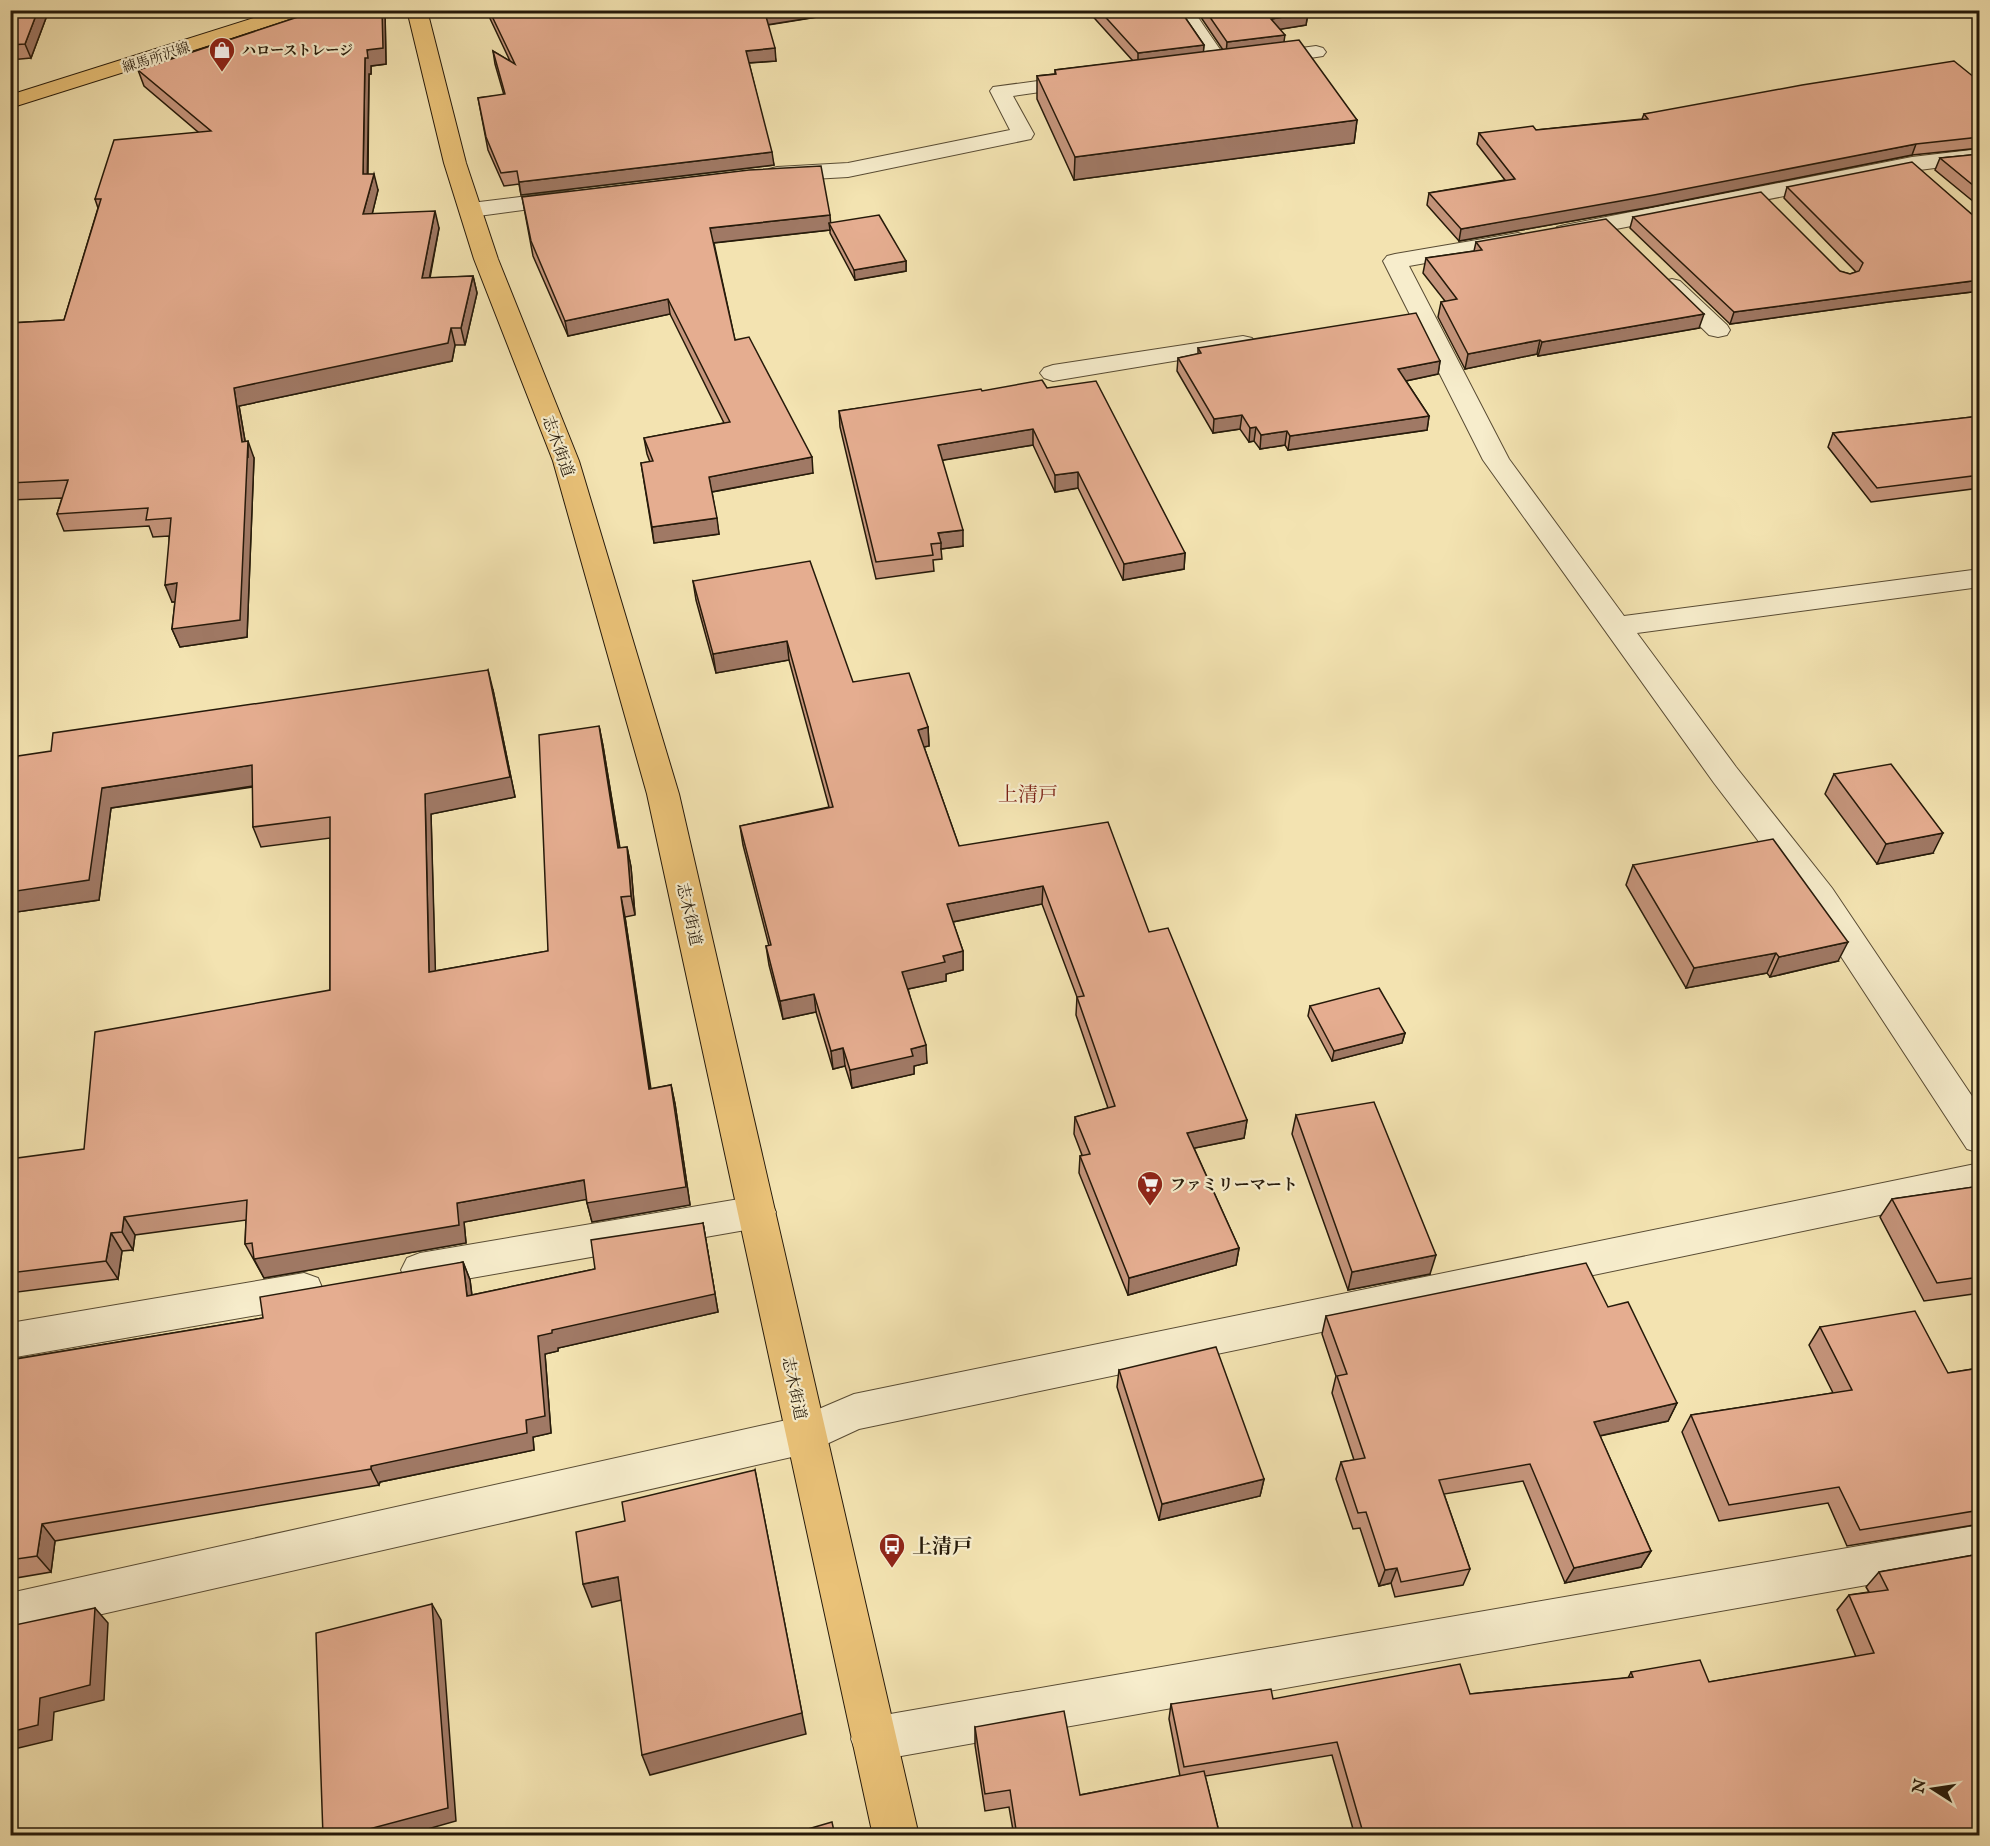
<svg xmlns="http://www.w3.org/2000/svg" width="1990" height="1846" viewBox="0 0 1990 1846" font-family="'IM FELL English','Noto Serif JP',serif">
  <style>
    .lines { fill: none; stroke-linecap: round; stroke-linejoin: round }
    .minor-casing { stroke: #594c34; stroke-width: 2 }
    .major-casing { stroke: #261a0a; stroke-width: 2 }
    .minor { fill: #f7edcc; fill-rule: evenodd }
    .major { fill: #eac278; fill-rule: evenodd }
    .wall { fill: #c5957c; stroke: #261a0a; stroke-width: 1.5 }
    .shaded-wall { fill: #a07965; stroke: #261a0a; stroke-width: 1.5 }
    .building { fill: #e5ad90; stroke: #261a0a; stroke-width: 1.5 }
    .labels { text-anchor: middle; stroke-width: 4.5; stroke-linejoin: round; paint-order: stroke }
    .far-poi-label { font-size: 14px; font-weight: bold; fill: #261a0a; stroke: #f7edcc; text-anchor: start }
    .far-street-label { font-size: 14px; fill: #261a0a; stroke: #f7edcc }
    .street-label { font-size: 16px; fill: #261a0a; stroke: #f7edcc }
    .poi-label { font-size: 16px; font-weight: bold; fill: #261a0a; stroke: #f7edcc; text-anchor: start }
    .quarter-label { font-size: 20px; fill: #7a1f14; stroke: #f7edcc }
    .near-poi-label { font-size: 20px; font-weight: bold; fill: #261a0a; stroke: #f7edcc; text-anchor: start }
  </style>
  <rect width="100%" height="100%" fill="#f3e3b1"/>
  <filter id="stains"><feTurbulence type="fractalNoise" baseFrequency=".00333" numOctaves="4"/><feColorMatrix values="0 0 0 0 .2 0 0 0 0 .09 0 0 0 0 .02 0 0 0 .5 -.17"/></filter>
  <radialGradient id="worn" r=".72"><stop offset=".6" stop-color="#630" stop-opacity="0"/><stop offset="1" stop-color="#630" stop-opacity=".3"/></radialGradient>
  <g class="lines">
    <g class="minor-casing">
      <g id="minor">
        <polygon points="1173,10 1193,10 1230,64 1227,68 1220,70 1213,68"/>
        <polygon points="1316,46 1323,48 1326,52 1323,56 1265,65 1258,63 1255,59 1258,55 1265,53"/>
        <polygon points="1082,75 1089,77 1092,81 1089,85 1013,96 1034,134 1031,139 848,177 777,181 769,179 766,174 769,169 777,167 848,163 1010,130 990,91 993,87"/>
        <polygon points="1980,149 1980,162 1912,171 1565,239 1557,237 1554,232 1557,227 1565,225 1912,157"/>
        <polygon points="568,191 576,193 579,198 576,203 471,217 463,215 460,210 463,205 471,203"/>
        <polygon points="1518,233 1526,235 1530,240 1526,245 1409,266 1509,459 1624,616 1980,569 1980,587 1637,633 1736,767 1832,888 1980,1108 1980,1153 1967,1149 1808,906 1714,783 1483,460 1383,261 1387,256 1395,254"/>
        <polygon points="1672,279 1680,281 1727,325 1730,330 1727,335 1718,337 1709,335 1664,291 1660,286 1664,281"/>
        <polygon points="1243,336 1252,338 1255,343 1252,348 1053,381 1044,378 1040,373 1044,368 1053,365"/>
        <polygon points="1980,1163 1980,1194 859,1429 805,1454 10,1635 10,1593 800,1417 854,1394"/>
        <polygon points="757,1196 770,1201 776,1212 770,1223 757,1228 420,1287 407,1282 401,1270 407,1258 420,1253"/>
        <polygon points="304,1273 318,1278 323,1290 318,1302 304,1307 10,1358 10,1323"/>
        <polygon points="1980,1525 1980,1565 873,1761 857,1755 851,1739 857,1723 873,1717"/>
      </g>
    </g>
    <g class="major-casing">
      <g id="major">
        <polygon points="279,10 311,10 308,14 10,108 10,95"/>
        <polygon points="407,10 427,10 466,163 498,259 579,461 679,794 919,1836 873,1836 647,794 553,461 474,259 444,163"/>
      </g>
    </g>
    <use href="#minor" class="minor"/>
    <use href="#major" class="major"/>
  </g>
  <g class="wall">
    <polygon points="10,10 49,10 31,58 10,60"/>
    <polygon points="319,10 385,10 386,64 371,66 371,74 369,74 368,174 378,190 372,214 439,228 430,278 473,276 477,293 465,345 455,345 452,361 239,406 245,441 254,458 247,637 180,647 172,629 175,602 172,602 169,536 153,537 149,526 64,531 57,514 62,498 10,500 10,323 64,320 98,208 95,199 198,132 144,86 138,70"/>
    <polygon points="486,10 861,10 768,25 776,61 749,63 774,165 521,195 519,184 504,186 488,150 478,98 504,95 495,64 493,51 510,61"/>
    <polygon points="1087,10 1180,10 1204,45 1203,52 1223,50 1196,10 1306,10 1308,13 1306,25 1280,29 1284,42 1357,120 1354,143 1074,180 1037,99 1037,76 1055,74 1055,70 1133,61"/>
    <polygon points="1980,82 1980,148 1912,155 1651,207 1459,241 1427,205 1429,193 1505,180 1477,144 1479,133 1536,130 1642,119 1644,114"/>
    <polygon points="1980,154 1980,207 1935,170 1940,158"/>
    <polygon points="1787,187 1980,218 1980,291 1888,302 1730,324 1630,228 1633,217 1850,274 1856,272 1784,198"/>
    <polygon points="522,197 831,223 906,261 906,271 855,280 830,233 830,230 714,243 735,340 813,473 712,492 719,534 654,543 641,463 650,462 647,454 644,438 724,423 670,314 568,336 533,256"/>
    <polygon points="1476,242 1699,328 1538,356 1537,354 1465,369 1438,317 1441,302 1445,301 1423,273 1426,258 1474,251"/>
    <polygon points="1198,348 1440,361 1438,374 1406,381 1429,416 1427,430 1288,450 1285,445 1260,449 1254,441 1249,442 1240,429 1213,433 1177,371 1178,358 1198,354"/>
    <polygon points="1047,388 1185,553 1184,569 1123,580 1078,488 1055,492 1033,445 942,460 963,546 941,549 942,559 933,560 934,571 876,579 840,427 839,411 982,391"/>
    <polygon points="1980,416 1980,488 1871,502 1828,447 1833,433"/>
    <polygon points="693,581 853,682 928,727 929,746 924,747 959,846 1149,932 1247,1120 1244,1138 1194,1148 1239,1248 1236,1265 1128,1295 1079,1173 1080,1156 1082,1155 1074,1134 1075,1117 1108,1108 1076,1015 1077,997 1042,904 953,922 963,951 963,970 946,974 946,981 908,989 927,1063 914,1066 914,1074 852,1088 845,1066 833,1069 816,1012 783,1019 769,965 766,946 769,946 743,845 740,826 829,807 789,660 716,673 696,600"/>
    <polygon points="493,690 515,797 431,814 435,971 548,951 599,726 603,746 620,848 627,847 631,867 635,915 625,917 651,1089 671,1085 675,1104 690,1205 592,1222 586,1199 464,1222 466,1243 264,1278 245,1244 246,1220 135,1235 133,1250 122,1251 118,1279 10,1293 10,1273 84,1149 330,990 330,838 261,847 253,827 253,787 111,808 99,900 10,913 10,799"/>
    <polygon points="1834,774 1933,853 1877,864 1825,794"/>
    <polygon points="1633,865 1838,961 1770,977 1767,973 1686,988 1626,885"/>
    <polygon points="1310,1006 1405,1033 1402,1043 1332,1061 1308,1016"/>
    <polygon points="1296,1115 1430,1274 1348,1290 1292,1134"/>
    <polygon points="1980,1186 1980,1293 1924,1301 1880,1217 1892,1199"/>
    <polygon points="703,1223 718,1312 558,1348 558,1351 545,1354 551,1433 533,1437 534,1450 380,1482 379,1485 55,1541 51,1572 10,1579 10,1360 263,1318 463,1262 470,1280 472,1295 595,1269"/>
    <polygon points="1608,1307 1677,1403 1668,1421 1600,1436 1651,1551 1641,1567 1565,1583 1523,1481 1444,1494 1470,1569 1463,1585 1395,1597 1391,1583 1379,1586 1360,1528 1353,1529 1336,1479 1341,1462 1354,1460 1332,1393 1336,1376 1322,1334 1326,1316"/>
    <polygon points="1820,1327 1948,1373 1980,1368 1980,1524 1847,1546 1828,1503 1719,1521 1682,1432 1691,1415 1833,1393 1809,1345"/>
    <polygon points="1119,1370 1264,1479 1260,1496 1159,1520 1117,1387"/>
    <polygon points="1980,1554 1980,1836 1355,1836 1332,1755 1205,1776 1220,1836 1014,1836 1009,1807 985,1811 975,1745 975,1727 1080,1795 1180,1776 1169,1719 1171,1704 1273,1699 1470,1694 1628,1678 1631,1672 1709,1682 1856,1657 1837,1610 1849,1595 1869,1592 1866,1587 1879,1572"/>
  </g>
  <g class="shaded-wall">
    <polygon points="38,10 49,10 31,58 25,44"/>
    <polygon points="382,10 385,10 386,64 371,66 371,74 369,74 367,191 363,174 365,58"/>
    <polygon points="779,10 861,10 766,25 765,13"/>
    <polygon points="1308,13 1306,25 1270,31 1271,19"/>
    <polygon points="1285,35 1283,48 1226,55 1227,42"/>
    <polygon points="1204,45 1203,57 1138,66 1138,53"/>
    <polygon points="775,48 776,61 747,63 746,51"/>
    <polygon points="1357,120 1354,143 1074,180 1075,157"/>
    <polygon points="1916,144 1912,155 1651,207 1459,241 1461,229"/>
    <polygon points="772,152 774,165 521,195 519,182"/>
    <polygon points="374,174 378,190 368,231 363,214"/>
    <polygon points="435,211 439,228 426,295 422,278"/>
    <polygon points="830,215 831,227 829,223 830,230 712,243 710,228"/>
    <polygon points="906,261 906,271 855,280 854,270"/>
    <polygon points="473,276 477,293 465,345 461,328"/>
    <polygon points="1980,280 1980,291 1888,302 1730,324 1734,312 1893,291"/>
    <polygon points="668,299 670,314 568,336 565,321"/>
    <polygon points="1704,314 1699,328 1538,356 1542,342"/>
    <polygon points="451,328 455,345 452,361 239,406 248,458 248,441 254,458 247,637 180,647 172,629 242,442 234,388"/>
    <polygon points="1540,340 1537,354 1465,369 1468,354"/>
    <polygon points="1440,361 1438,374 1396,383 1398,369"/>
    <polygon points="1242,415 1240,429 1213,433 1214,419"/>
    <polygon points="1429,416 1427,430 1288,450 1290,436"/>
    <polygon points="1256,427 1254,441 1249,442 1250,428"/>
    <polygon points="1033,429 1033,445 938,461 938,445"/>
    <polygon points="1287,431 1285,445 1260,449 1261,435"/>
    <polygon points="812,457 813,473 711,492 709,477"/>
    <polygon points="1078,472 1078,488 1055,492 1055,475"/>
    <polygon points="717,518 719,534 654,543 652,527"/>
    <polygon points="963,530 963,546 941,549 941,543 938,533"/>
    <polygon points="1185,553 1184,569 1123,580 1124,564"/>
    <polygon points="177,583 184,601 172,602 165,585"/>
    <polygon points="787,641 789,660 716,673 713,654"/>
    <polygon points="488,670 493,690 515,797 431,814 436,992 429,972 425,794"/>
    <polygon points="599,726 603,746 623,868 618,848"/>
    <polygon points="928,727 929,746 919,748 918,730"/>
    <polygon points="252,765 260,785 111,808 99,900 10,913 10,892 102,788"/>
    <polygon points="1943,833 1933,853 1877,864 1886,844"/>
    <polygon points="627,847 631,867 635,915 631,896"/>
    <polygon points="1043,886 1042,904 947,923 947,904"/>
    <polygon points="621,897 625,917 653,1108 649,1089"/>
    <polygon points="1848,942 1838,961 1770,977 1779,957"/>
    <polygon points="963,951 963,970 946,974 946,981 903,990 902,972 943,956"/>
    <polygon points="1776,953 1767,973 1686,988 1694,968"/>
    <polygon points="814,994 816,1012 783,1019 780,1001"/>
    <polygon points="1405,1033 1402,1043 1332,1061 1334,1051"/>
    <polygon points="926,1045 927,1063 914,1066 914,1074 852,1088 850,1070 911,1049"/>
    <polygon points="843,1048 845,1066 833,1069 831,1051"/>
    <polygon points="671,1085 675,1104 690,1205 592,1222 587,1203"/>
    <polygon points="1247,1120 1244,1138 1185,1150 1187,1133"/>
    <polygon points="584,1180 589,1199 464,1222 466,1243 264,1278 254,1259 457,1203"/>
    <polygon points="124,1217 135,1235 133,1250 122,1232"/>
    <polygon points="703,1223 718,1312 558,1348 558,1351 545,1354 551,1433 533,1437 534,1450 380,1482 379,1485 371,1469 371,1466 526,1420 538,1336 552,1330"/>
    <polygon points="111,1233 122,1251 118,1279 106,1261"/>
    <polygon points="1239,1248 1236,1265 1128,1295 1129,1278"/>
    <polygon points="1436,1255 1430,1274 1348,1290 1352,1272"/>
    <polygon points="463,1262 470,1280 474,1314 467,1296"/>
    <polygon points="1677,1403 1668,1421 1585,1439 1594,1422"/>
    <polygon points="755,1470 806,1734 650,1775 642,1755"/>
    <polygon points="1264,1479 1260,1496 1159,1520 1162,1504"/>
    <polygon points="42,1524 55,1541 51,1572 37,1556"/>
    <polygon points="1651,1551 1641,1567 1565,1583 1574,1568"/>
    <polygon points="1397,1568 1391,1583 1379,1586 1385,1570"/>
    <polygon points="618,1577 626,1599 592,1607 583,1584"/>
    <polygon points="432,1604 441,1620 456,1821 403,1836 343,1836"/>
    <polygon points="95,1608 108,1623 104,1700 54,1712 52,1740 10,1750 10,1732 40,1698"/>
  </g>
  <g class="building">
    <polygon points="10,10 38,10 25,44 10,45"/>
    <polygon points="319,10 382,10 383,48 367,50 368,58 365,58 363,174 374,174 363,214 435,211 422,278 473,276 461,328 451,328 448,343 234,388 242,442 248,441 240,620 172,629 177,583 165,585 171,518 146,520 148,508 57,514 68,480 10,483 10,323 64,320 101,199 95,199 114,140 211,131 138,70"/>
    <polygon points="489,10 779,10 765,13 775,48 746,51 772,152 519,182 517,171 501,173 486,137 478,98 505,94 493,51 515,64"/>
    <polygon points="1099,10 1180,10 1204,45 1138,53"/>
    <polygon points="1205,10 1306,10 1308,13 1271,19 1285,35 1227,42"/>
    <polygon points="1299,40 1357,120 1075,157 1037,76 1056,74 1055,70"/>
    <polygon points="1954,61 1980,82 1980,137 1916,144 1654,195 1461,229 1429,193 1515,179 1479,133 1533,126 1536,130 1648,119 1644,114 1802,85"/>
    <polygon points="1980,154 1980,191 1940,158"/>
    <polygon points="1912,162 1975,217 1980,218 1980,280 1893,291 1734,312 1633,217 1761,192 1840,271 1850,274 1859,271 1863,263 1787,187"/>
    <polygon points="821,166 830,215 710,228 735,340 749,337 812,457 709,477 717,518 652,527 641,463 653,461 644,438 730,422 668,299 565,321 531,241 522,197 749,170"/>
    <polygon points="879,215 906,261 854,270 829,223"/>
    <polygon points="1606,219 1704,314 1542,342 1540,340 1468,354 1441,302 1457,299 1426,258 1482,250 1476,242"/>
    <polygon points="1416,313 1440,361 1398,369 1429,416 1290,436 1287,431 1261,435 1256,427 1250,428 1242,415 1214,419 1178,358 1201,353 1198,348"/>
    <polygon points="1042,380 1047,388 1096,381 1185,553 1124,564 1078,472 1055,475 1033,429 938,445 963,530 938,533 941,543 931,544 933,555 876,562 839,411 981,389 982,391"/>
    <polygon points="1980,416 1980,475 1877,488 1833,433"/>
    <polygon points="810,561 853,682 909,673 928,727 918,730 959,846 1108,822 1149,932 1168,928 1247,1120 1187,1133 1239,1248 1129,1278 1080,1156 1090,1154 1075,1117 1115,1106 1077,997 1084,996 1043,886 947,904 963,951 943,956 945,962 902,972 926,1045 911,1049 913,1056 850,1070 843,1048 831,1051 814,994 780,1001 766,946 771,945 740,826 833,807 787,641 713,654 693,581"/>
    <polygon points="488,670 510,777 425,794 429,972 548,951 539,735 599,726 618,848 627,847 631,896 621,897 649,1089 671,1085 686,1187 587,1203 584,1180 457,1203 459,1225 254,1259 252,1243 245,1244 247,1200 124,1217 122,1232 111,1233 106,1261 10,1273 10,1159 84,1149 95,1032 330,990 330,817 253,827 252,765 102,788 89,880 10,892 10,799 18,756 51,751 53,733"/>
    <polygon points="1891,764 1943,833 1886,844 1834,774"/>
    <polygon points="1773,839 1848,942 1779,957 1776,953 1694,968 1633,865"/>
    <polygon points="1379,988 1405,1033 1334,1051 1310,1006"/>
    <polygon points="1374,1102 1436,1255 1352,1272 1296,1115"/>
    <polygon points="1980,1186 1980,1277 1937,1283 1892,1199"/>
    <polygon points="703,1223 715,1294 552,1330 552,1333 538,1336 545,1416 526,1420 527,1433 371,1466 371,1469 42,1524 37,1556 10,1560 10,1360 263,1318 260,1297 463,1262 467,1296 595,1269 591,1240"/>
    <polygon points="1586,1263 1608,1307 1628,1302 1677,1403 1594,1422 1651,1551 1574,1568 1530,1464 1439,1480 1470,1569 1401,1582 1397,1568 1385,1570 1366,1512 1358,1513 1341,1462 1365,1458 1337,1376 1347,1374 1326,1316"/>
    <polygon points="1915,1311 1948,1373 1980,1368 1980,1510 1860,1530 1839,1487 1729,1505 1691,1415 1852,1390 1820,1327"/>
    <polygon points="1216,1347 1264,1479 1162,1504 1119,1370"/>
    <polygon points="755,1470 802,1713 642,1755 618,1577 583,1584 576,1532 625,1521 622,1502"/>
    <polygon points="1980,1554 1980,1836 1364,1836 1337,1742 1184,1767 1171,1704 1271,1689 1273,1699 1460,1664 1470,1694 1633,1677 1631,1672 1700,1660 1709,1682 1874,1653 1849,1595 1888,1590 1879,1572"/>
    <polygon points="432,1604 448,1808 343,1836 323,1836 316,1633"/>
    <polygon points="95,1608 90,1685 40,1698 38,1725 10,1732 10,1626"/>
    <polygon points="1064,1711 1080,1795 1204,1771 1220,1836 1017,1836 1010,1790 985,1794 975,1727"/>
    <polygon points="832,1822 835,1836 784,1836"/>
  </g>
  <defs>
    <g id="shop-pin" transform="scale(1.35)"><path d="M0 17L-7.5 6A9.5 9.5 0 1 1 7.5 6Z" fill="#8f2418" stroke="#f7edcc"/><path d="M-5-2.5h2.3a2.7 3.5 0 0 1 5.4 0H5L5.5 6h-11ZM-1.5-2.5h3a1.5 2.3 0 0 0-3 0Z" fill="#fff"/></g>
    <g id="supermarket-pin" transform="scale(1.35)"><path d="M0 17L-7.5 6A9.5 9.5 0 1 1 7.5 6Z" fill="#8f2418" stroke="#f7edcc"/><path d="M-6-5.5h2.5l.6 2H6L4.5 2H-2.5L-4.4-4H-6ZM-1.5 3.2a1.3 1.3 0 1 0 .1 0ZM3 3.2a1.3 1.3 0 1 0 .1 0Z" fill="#fff"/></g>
    <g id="bus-pin" transform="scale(1.35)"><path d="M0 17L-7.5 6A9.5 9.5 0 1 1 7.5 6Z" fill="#8f2418" stroke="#f7edcc"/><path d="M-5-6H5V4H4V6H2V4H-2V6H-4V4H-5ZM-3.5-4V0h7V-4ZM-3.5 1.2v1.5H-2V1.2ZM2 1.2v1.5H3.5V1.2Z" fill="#fff"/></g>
  </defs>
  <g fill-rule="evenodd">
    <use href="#shop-pin" x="222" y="50"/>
    <use href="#supermarket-pin" x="1150" y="1184"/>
    <use href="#bus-pin" x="892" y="1546"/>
  </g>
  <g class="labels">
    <g class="far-poi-label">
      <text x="242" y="55">ハローストレージ</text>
    </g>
    <g class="far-street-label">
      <text transform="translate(156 57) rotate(-18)" y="5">練馬所沢線</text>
    </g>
    <g class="street-label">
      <text transform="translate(559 446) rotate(70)" y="6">志木街道</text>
      <text transform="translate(690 914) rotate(77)" y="6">志木街道</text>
      <text transform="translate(795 1388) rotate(78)" y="6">志木街道</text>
    </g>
    <g class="poi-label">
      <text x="1170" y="1190">ファミリーマート</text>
    </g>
    <g class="quarter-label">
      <text x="1028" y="801">上清戸</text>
    </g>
    <g class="near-poi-label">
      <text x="912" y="1553">上清戸</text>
    </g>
  </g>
  <rect width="1990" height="1846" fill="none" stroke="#f3e3b1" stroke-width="36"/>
  <rect x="12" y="12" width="1966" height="1822" fill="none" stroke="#261a0a" stroke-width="3"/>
  <rect x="18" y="18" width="1954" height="1810" fill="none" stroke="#261a0a" stroke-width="1.5"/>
  <g transform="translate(1933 1789) rotate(282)" stroke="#f7edcc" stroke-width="4.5" paint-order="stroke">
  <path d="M0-4.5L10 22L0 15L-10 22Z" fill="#261a0a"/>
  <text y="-9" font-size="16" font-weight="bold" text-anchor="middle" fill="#261a0a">N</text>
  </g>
  <rect width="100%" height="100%" filter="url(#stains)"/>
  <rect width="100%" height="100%" fill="url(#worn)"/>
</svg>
